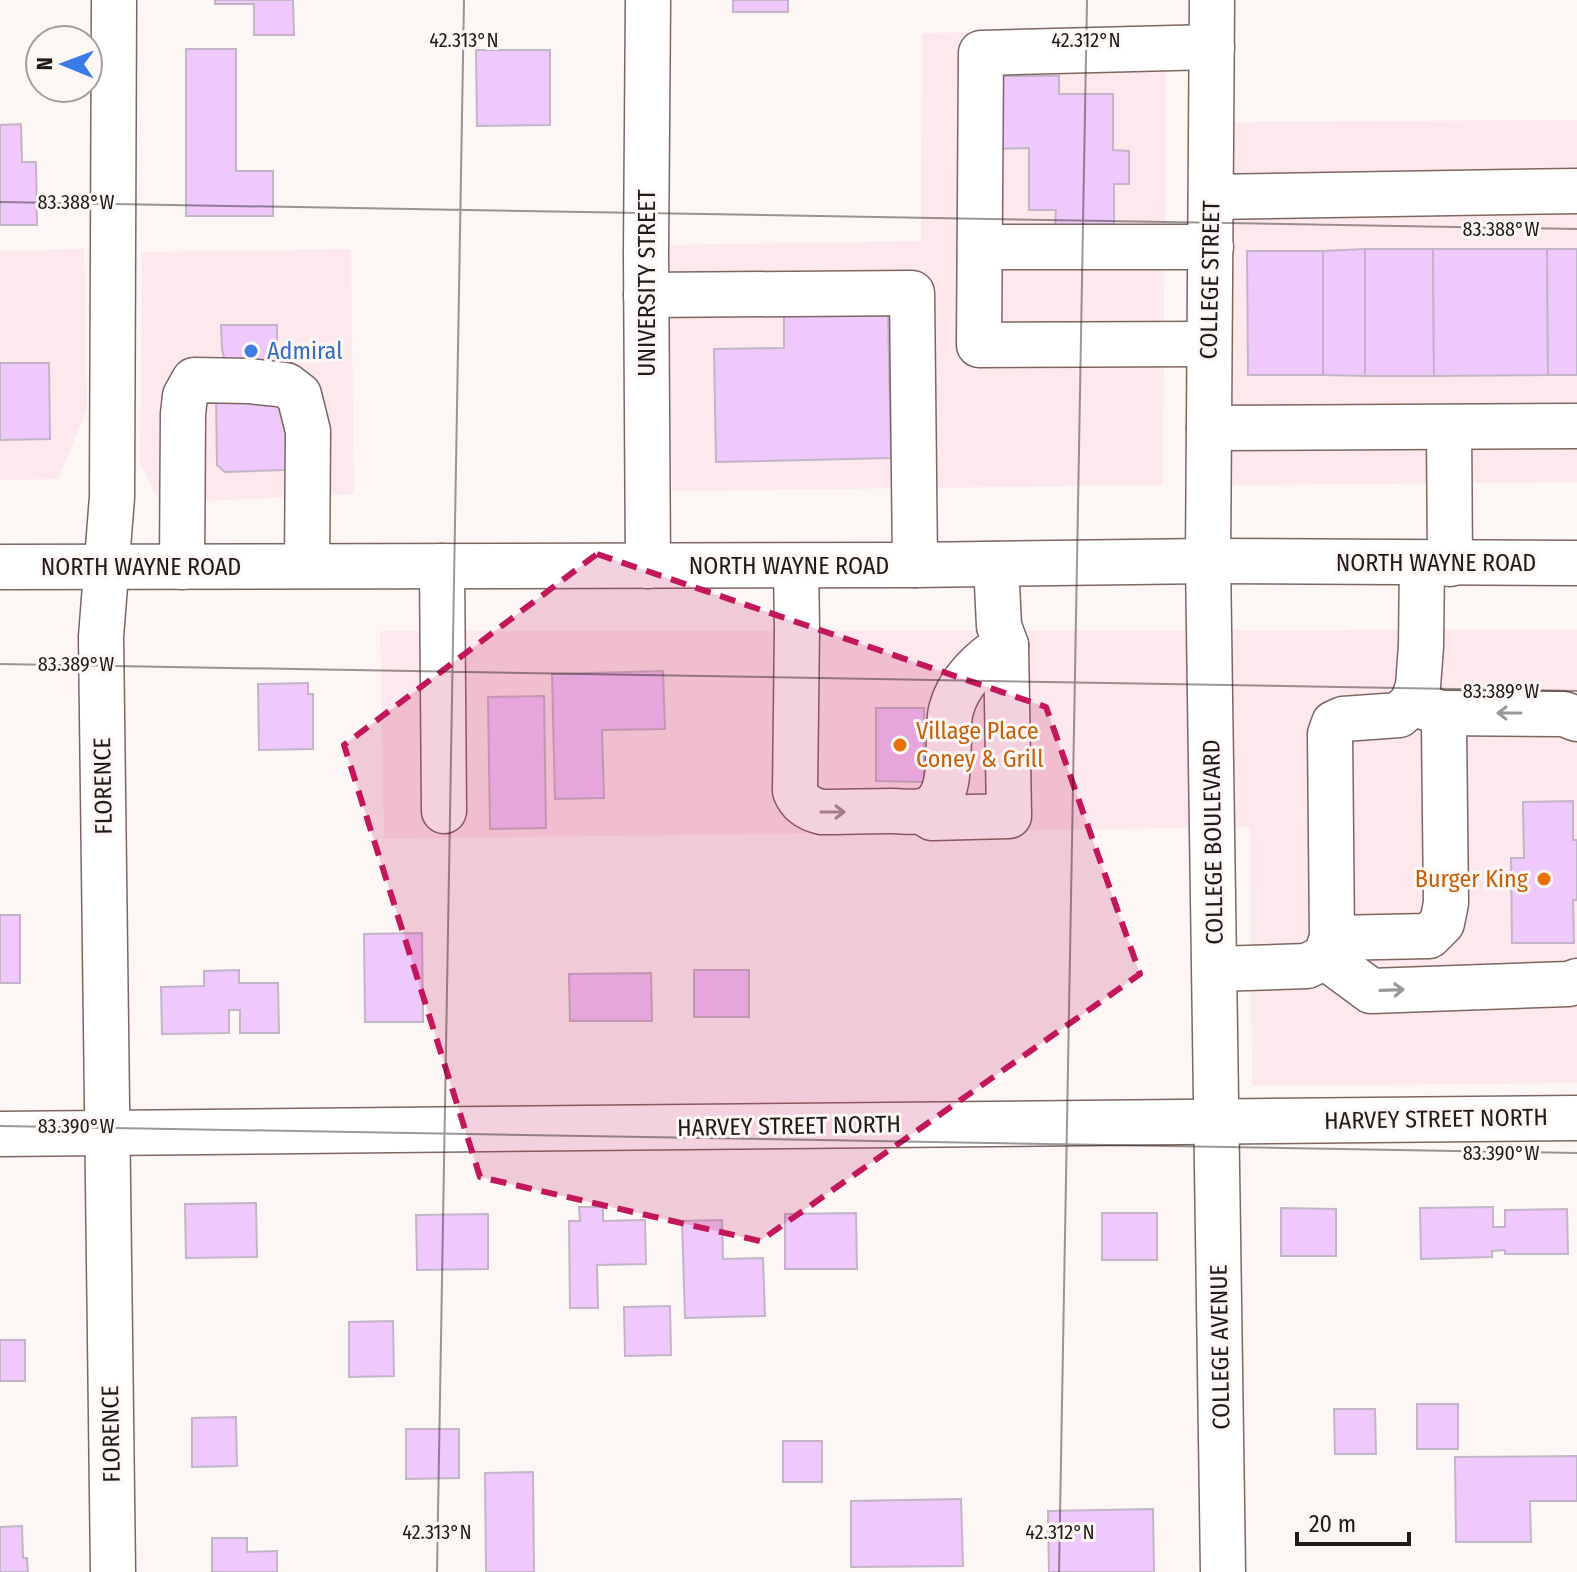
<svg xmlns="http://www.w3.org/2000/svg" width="1577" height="1572" viewBox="0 0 1577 1572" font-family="'Fira Sans Condensed',sans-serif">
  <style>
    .commercial { fill: #fde8ed }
    .building { fill: #efc9fc; stroke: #c2b5c7; stroke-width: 2 }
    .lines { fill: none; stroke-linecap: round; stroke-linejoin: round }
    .minor-casing { stroke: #7c675f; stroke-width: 47 }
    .major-casing { stroke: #7c675f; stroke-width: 47 }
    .minor { stroke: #fff; stroke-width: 44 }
    .major { stroke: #fff; stroke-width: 44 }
    .oneway { stroke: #9c9896 }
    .marked { fill: #c2185b; fill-opacity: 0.2; stroke: #c2185b; stroke-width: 6; stroke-dasharray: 16 10; stroke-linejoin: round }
    .ticks { fill: none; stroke: #221a16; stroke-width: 2; stroke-opacity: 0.45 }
    .shop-dot { fill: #3f7fe0; stroke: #fcf7f5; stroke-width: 3 }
    .food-dot { fill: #e8710a; stroke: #fcf7f5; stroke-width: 3 }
    .labels { text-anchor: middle; stroke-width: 6; stroke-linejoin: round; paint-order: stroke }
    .street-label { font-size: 24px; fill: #221a16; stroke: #fcf7f5 }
    .shop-label { font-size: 24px; fill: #366cbe; stroke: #fcf7f5; text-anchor: start }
    .food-label { font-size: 24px; fill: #c56008; stroke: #fcf7f5; text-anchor: start }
    .ticks-label { font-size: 20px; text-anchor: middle; fill: #221a16; stroke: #fcf7f5; stroke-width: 6; stroke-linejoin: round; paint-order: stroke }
  </style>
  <rect width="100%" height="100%" fill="#fcf7f5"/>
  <g class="commercial">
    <polygon points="1166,30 1163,485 672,491 669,245 921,241 922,33"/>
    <polygon points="1577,120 1577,482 1231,485 1231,122"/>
    <polygon points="84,249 87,409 58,479 0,480 0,251"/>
    <polygon points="351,249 354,494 160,503 140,462 142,252"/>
    <polygon points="1577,630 1577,1083 1252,1086 1250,827 384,839 380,631"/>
  </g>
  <g class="building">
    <polygon points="215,0 293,0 294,35 254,35 254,4 215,4"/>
    <rect x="733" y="0" width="55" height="12"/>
    <polygon points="186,49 236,49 236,171 273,171 273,216 186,216"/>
    <polygon points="476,50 550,50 550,125 477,126"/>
    <polygon points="996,76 1059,76 1059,94 1113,94 1113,150 1129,151 1129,184 1114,184 1114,224 1055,225 1056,210 1029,210 1029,148 996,149"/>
    <polygon points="21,124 22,162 36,162 37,225 0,225 0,125"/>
    <polygon points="1365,249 1433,249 1434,376 1365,376"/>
    <polygon points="1365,249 1365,376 1323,375 1323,251"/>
    <polygon points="1433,249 1547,249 1548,375 1434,376"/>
    <polygon points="1547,249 1577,249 1577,375 1548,375"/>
    <polygon points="1247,251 1323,251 1323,375 1248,375"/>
    <polygon points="888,314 891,458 716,462 714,349 784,348 784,316"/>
    <polygon points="221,325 277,325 277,370 227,370 222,349"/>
    <polygon points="0,363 49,363 50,439 0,440"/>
    <polygon points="290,395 292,463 284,470 225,472 217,465 216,397"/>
    <polygon points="663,671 665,729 602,730 604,798 555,799 552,674"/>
    <polygon points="308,683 308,694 313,694 313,749 259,750 258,684"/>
    <polygon points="544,696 546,828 490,829 488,697"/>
    <polygon points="876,708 924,708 924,782 876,781"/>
    <polygon points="1573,801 1573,840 1577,840 1577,900 1573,900 1574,943 1512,943 1511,858 1524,858 1523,802"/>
    <rect x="0" y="915" width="20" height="68"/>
    <polygon points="422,933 423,1022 365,1022 364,934"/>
    <polygon points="239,970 239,983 278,983 279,1033 240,1033 240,1010 229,1010 229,1033 162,1034 161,987 204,986 204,971"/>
    <rect x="694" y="970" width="55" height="47"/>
    <polygon points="651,973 652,1021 570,1021 569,974"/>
    <polygon points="256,1203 257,1257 186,1258 185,1204"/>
    <polygon points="579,1207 603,1207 603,1221 645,1220 646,1264 597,1265 598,1308 570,1308 569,1221 580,1221"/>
    <polygon points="1493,1207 1493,1227 1505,1227 1505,1210 1567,1209 1568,1254 1505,1254 1505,1250 1492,1251 1492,1257 1421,1259 1420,1208"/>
    <polygon points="1281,1208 1336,1209 1336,1256 1281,1256"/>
    <polygon points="856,1213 857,1269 785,1269 785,1214"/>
    <rect x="1102" y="1213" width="55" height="47"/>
    <polygon points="488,1214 488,1269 417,1270 416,1215"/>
    <polygon points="722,1220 723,1259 763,1258 765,1316 685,1318 682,1221"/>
    <polygon points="670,1306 671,1355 625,1356 624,1307"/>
    <polygon points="393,1321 394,1376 349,1377 349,1322"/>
    <rect x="0" y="1340" width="25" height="41"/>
    <rect x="1417" y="1404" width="41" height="45"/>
    <polygon points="1334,1409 1375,1409 1376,1454 1335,1454"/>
    <polygon points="236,1417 237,1466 192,1467 192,1418"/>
    <polygon points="406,1429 459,1429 459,1478 406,1479"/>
    <rect x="783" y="1441" width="39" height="41"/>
    <polygon points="1577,1456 1577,1501 1530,1501 1531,1542 1456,1542 1455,1457"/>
    <polygon points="533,1472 534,1572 486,1572 485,1473"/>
    <polygon points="961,1499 963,1566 851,1567 851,1501"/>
    <polygon points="1153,1509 1154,1572 1049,1572 1048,1511"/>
    <polygon points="22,1526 23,1558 27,1558 28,1572 0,1572 0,1527"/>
    <polygon points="212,1538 247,1538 247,1552 277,1551 277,1572 212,1572"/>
  </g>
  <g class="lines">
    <g class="minor-casing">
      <g id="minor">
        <polyline points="1212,0 1208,561 1223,1572"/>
        <polyline points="1211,197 1577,191"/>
        <polyline points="980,247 1211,247"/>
        <polyline points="646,295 912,293 915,565"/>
        <polyline points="1208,344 979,345 981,53 1212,47"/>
        <polyline points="1449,427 1450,564"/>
        <polyline points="1209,428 1577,426"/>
        <polyline points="442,566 444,811"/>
        <polyline points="648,566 646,253 648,0"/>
        <path d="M796,566L797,629L795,791C800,804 809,809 822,812C845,812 868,811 891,811C901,811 912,813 922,811C960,803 944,736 951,710C958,682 982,659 1006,645"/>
        <polyline points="182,567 183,414 185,396 194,380 249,381 286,385 299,395 308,431 307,566"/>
        <polyline points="1441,713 1564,714 1577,719"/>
        <polyline points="922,811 932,818 1009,816 1006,645 999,626 996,564"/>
        <polyline points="1332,938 1429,936 1442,923 1446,903 1444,726 1441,713 1412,703"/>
        <polyline points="1325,957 1371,991 1569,984 1577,981"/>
        <polyline points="1215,969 1307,966 1325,957 1332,938 1330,734 1334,723 1343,719 1399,715 1412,703 1418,686 1421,646 1422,563"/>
        <polyline points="0,1134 1577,1118"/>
        <polyline points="113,1572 101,637 112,497 114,0"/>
      </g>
    </g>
    <g class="major-casing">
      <polyline id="major" points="0,567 915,565 1208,561 1577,563"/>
    </g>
    <use href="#minor" class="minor"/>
    <use href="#major" class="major"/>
  </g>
  <defs><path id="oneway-shaft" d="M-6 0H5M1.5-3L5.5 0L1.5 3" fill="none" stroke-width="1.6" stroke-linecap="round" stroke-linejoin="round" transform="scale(2)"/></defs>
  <g class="oneway">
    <use href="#oneway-shaft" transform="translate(1509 713) rotate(-180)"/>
    <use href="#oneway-shaft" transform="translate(833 812)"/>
    <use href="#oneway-shaft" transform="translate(1392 990) rotate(-2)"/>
  </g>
  <path class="marked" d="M597,554L1046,707L1140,974L760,1241L480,1177L344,745Z"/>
  <path class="ticks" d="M0,202L1577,229M0,664L1577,691M0,1126L1577,1153M437,1572L464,0M1059,1572L1087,0"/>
  <circle class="shop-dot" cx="251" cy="351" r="8"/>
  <g class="food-dot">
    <circle cx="900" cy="745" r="8"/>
    <circle cx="1544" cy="879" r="8"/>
  </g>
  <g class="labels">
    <g class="street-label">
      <text transform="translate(1210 280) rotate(-89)" y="8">COLLEGE STREET</text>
      <text transform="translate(647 283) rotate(-90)" y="8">UNIVERSITY STREET</text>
      <text x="1436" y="571">NORTH WAYNE ROAD</text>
      <text x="789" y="574">NORTH WAYNE ROAD</text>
      <text x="141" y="575">NORTH WAYNE ROAD</text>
      <text transform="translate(103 786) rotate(-91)" y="8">FLORENCE</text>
      <text transform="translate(1213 842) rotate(-91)" y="8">COLLEGE BOULEVARD</text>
      <text transform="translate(1436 1119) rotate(-1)" y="8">HARVEY STREET NORTH</text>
      <text transform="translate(789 1126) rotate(-1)" y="8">HARVEY STREET NORTH</text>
      <text transform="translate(1220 1347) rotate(-91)" y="8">COLLEGE AVENUE</text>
      <text transform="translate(111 1434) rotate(-91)" y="8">FLORENCE</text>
    </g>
    <g class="shop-label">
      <text x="267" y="359">Admiral</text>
    </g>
    <g class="food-label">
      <text x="916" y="739">Village Place<tspan x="916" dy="28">Coney &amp; Grill</tspan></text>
      <text x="1528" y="887" text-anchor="end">Burger King</text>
    </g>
  </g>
  <g class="ticks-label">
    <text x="464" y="47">42.313°N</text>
    <text x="1086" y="47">42.312°N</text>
    <text x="76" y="209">83.388°W</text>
    <text x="1501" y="236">83.388°W</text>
    <text x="76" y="671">83.389°W</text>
    <text x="1501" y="698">83.389°W</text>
    <text x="76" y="1133">83.390°W</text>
    <text x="1501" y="1160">83.390°W</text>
    <text x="437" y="1539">42.313°N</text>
    <text x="1060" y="1539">42.312°N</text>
  </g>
  <g transform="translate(64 64) rotate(271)"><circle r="38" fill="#fcf7f5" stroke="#a59f9c" stroke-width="2"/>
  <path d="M0-6L14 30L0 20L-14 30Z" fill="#3b7ae9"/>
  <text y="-12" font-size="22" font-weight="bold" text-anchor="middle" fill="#221a16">N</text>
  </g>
  <path d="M1297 1532v12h112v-12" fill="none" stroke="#221a16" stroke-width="4"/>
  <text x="1309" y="1532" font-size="24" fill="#221a16" stroke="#fcf7f5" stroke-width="6" paint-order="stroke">20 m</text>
</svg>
